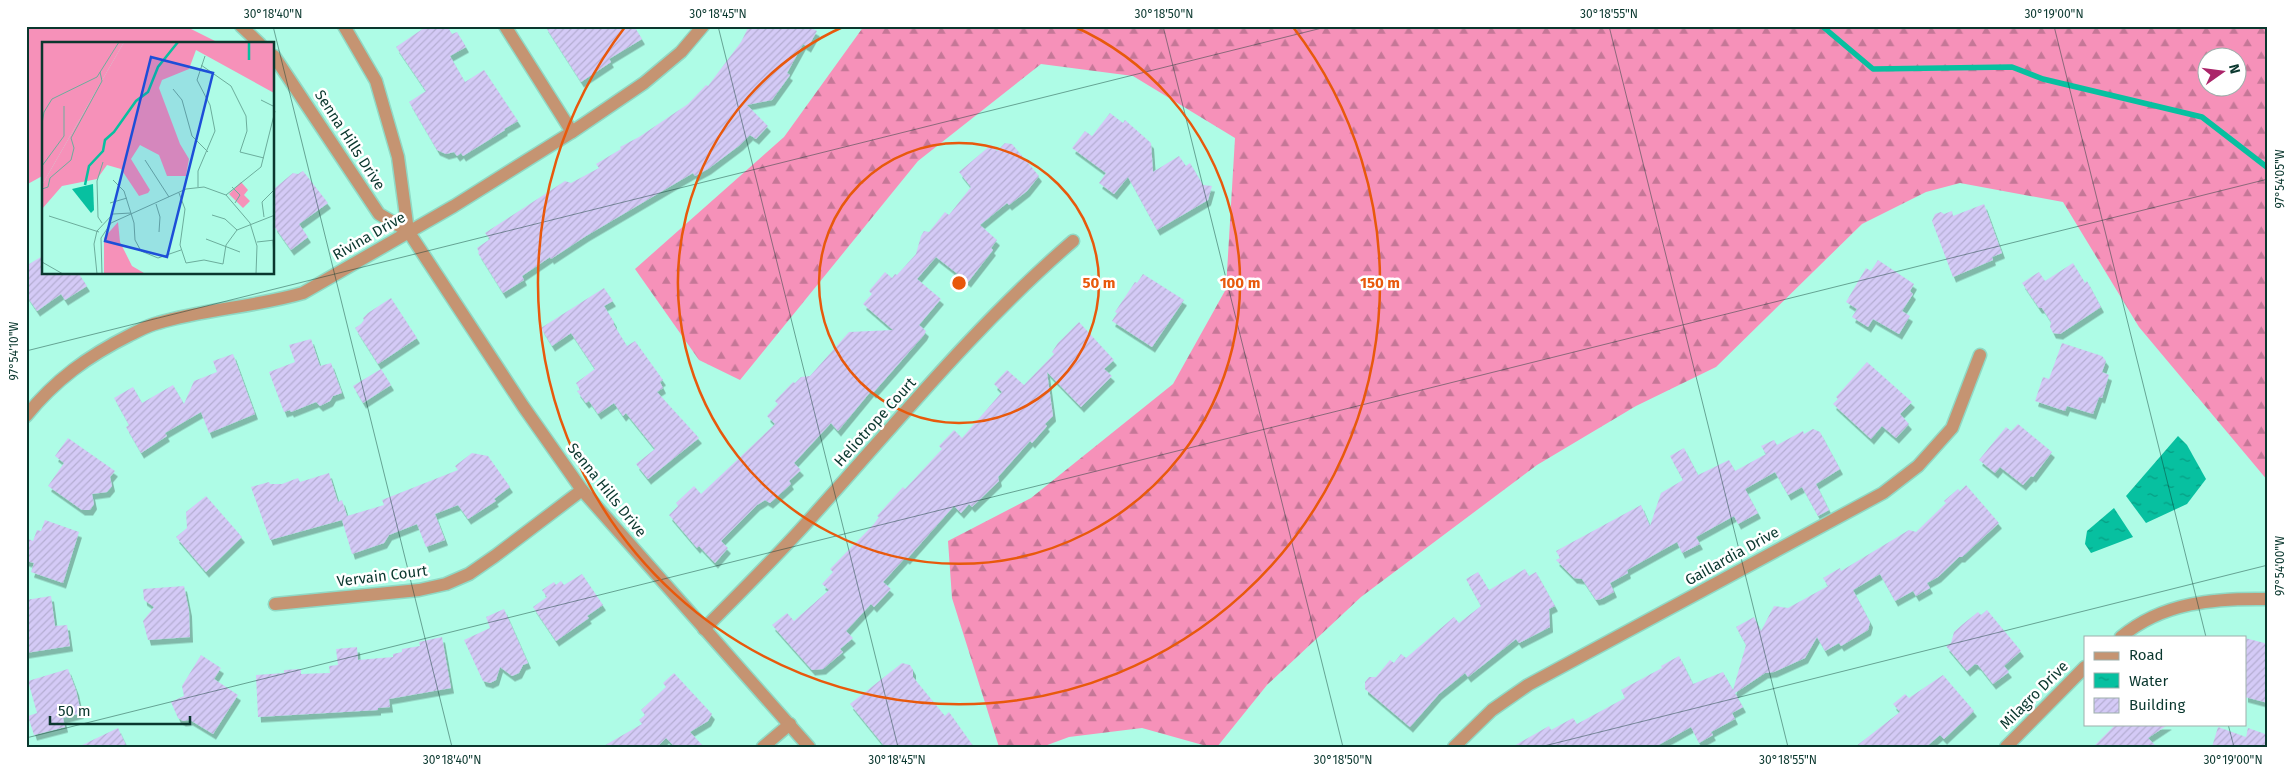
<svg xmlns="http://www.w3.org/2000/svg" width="2294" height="773" viewBox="0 0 2294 773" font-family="'Fira Sans',sans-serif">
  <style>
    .grass { fill: #f691b9 }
    .forest { fill: url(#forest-firs); fill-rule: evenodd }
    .water { fill: url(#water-ripples) }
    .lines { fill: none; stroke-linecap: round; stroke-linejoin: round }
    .stream { stroke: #07c0a0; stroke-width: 5.5 }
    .building { fill: url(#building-hatch); filter: url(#shadow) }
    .minor-casing { stroke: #90d9c5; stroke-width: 15 }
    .minor { stroke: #c59472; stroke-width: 12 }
    .ticks { fill: none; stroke: #0a372e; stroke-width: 1; stroke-opacity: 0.45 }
    .ring { fill: none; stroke: #e8590c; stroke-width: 2.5 }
    .labels { text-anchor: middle; stroke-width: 5; stroke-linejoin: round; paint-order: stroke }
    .street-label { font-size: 15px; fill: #0a372e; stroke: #fff }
    .inset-river { fill: none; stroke: #07c0a0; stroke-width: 2.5 }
    .inset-road { fill: none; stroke: #6cad9c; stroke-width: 1 }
    .view { fill: #1d4ed8; fill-opacity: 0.15; stroke: #1d4ed8; stroke-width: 2.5 }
    .inset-edge { fill: none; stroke: #0a372e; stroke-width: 2.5 }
    .centre { fill: #e8590c; stroke: #fff; stroke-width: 2.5 }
    .ring-label { font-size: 15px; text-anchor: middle; font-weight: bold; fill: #e8590c; stroke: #fff; stroke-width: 5; stroke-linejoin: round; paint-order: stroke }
    .neatline { fill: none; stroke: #0a372e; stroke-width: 2 }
    .ticks-label { font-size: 12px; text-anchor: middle; fill: #0a372e }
  </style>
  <defs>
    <pattern id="forest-firs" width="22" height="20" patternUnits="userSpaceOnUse" patternTransform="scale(1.25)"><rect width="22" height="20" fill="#f691b9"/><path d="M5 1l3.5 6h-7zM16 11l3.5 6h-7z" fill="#c57797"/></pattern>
    <pattern id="water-ripples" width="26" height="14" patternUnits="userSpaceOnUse" patternTransform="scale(1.25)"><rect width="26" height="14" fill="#07c0a0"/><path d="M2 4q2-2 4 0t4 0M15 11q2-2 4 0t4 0" fill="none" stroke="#069d83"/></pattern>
    <pattern id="building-hatch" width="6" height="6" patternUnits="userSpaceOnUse" patternTransform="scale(1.25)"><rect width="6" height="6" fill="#d4caf6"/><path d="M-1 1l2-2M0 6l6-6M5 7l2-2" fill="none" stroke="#b5aed3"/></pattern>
    <filter id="shadow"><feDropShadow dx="3" dy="5.5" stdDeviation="0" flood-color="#0004"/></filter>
  </defs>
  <rect width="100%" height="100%" fill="#aefce6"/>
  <polygon class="grass" points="26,26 185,26 221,44 44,44 44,175 26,185"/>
  <path class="forest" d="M864,26H2268V481L2139,327L2063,202L1960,183L1926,192L1862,224L1716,367L1636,406L1537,465L1361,597L1267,685L1217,747H1210L1142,728L1069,737L1042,747H999L952,598L948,541L1031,498L1173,384L1226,289L1235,138L1133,76L1041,64L918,161L740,380L699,360L635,269L784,137ZM2206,58H2236V88H2206Z"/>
  <g class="water">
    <polygon points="2178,436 2187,445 2206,479 2187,504 2146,523 2126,496"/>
    <polygon points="2114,508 2133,537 2091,553 2085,544 2087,531"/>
  </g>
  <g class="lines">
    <polyline class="stream" points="1822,26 1873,69 2012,67 2043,79 2202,117 2268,168"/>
  </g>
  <g class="building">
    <polygon points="427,26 447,26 452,34 457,32 466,47 450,56 465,82 484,70 518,121 504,129 505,130 463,156 461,153 457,156 454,152 446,154 437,150 409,102 426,91 396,47"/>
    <polygon points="545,26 634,26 642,39 609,59 611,62 581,82"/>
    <polygon points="749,26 808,26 817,31 808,47 803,44 787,73 790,75 772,100 747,105 768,126 756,139 750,135 740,145 708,169 695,176 693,173 586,236 551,259 550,257 522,276 524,280 503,293 478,253 479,252 477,248 490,239 485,233 565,181 571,183 599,168 596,164 621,149 620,147 639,137 688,104 706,85 708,86 741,42"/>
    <polygon points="1110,113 1123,123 1125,120 1151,143 1153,172 1179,156 1186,166 1190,163 1203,185 1212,186 1208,200 1157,230 1128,177 1114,194 1099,183 1106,173 1072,148 1085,131 1092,136"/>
    <polygon points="1005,143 1012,144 1039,176 1027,191 1009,205 1007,203 980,225 997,240 991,248 993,250 968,282 936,257 917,279 941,299 919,325 926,331 924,335 873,393 871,391 838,431 831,423 794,463 801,470 789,481 791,484 770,503 765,500 757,505 721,541 728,548 715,563 699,546 697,548 669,515 678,506 676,503 694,486 701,494 775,424 767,416 778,404 775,401 793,382 795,383 801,377 810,376 849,332 893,330 863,304 872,294 869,291 885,272 892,278 895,274 897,275 916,254 921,236 924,231 929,232 945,212 949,215 971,187 959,172 991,145 997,151"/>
    <polygon points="303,171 328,203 299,224 308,237 291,250 274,226 274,189 293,173 298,174"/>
    <polygon points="1984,204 2002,253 1992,257 1993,260 1953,277 1932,221 1935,214 1941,212 1944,214 1952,211 1953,216"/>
    <polygon points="44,255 44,274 79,274 87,286 65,300 61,294 37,311 26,295 26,266"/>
    <polygon points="1878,260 1914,284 1910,291 1913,294 1902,311 1910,316 1899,334 1873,319 1868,327 1852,317 1857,309 1846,302 1866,268 1871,271"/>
    <polygon points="2073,263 2085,283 2087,281 2101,307 2060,334 2053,333 2050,327 2051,322 2042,308 2039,308 2022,283 2039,272 2045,281"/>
    <polygon points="1143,274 1184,300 1152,347 1112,321 1117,313 1115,312 1135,282 1137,283"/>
    <polygon points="604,288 613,301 604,306 614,322 614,325 627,346 635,341 663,380 660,382 663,388 657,392 699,438 648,479 636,464 655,449 626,413 623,416 614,403 598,414 589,401 586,403 577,391 580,390 576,383 595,369 571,333 552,346 541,328"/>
    <polygon points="391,298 417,338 378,364 355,328 361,324 364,320 363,318 368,313"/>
    <polygon points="1079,322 1114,360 1104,369 1112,376 1081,407 1047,372 1053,416 1045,424 1047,426 1032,443 1030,441 998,477 999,481 972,507 969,504 961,513 954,506 907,559 905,558 883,582 891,589 874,607 871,604 846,631 853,638 840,649 843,652 823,669 812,670 772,625 787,613 794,621 829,590 822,584 833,572 830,569 874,524 879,517 877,516 903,487 905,489 942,449 939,446 954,430 962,438 1002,392 994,384 1005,372 1007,370 1024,385 1054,354 1052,352 1058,343"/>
    <polygon points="311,339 320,366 331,363 342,393 333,396 330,401 320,406 316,402 291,412 290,410 284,412 269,372 295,362 289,345"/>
    <polygon points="2062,343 2102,356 2106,361 2102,372 2109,375 2102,398 2099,397 2093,414 2067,406 2065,411 2035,401 2043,377 2049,379"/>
    <polygon points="233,354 255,414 209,433 201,412 165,433 167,436 141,453 126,427 129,425 114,398 133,387 142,403 173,385 184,404 194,381 217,372 213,361"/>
    <polygon points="1867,362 1912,402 1900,414 1909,424 1896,438 1882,426 1871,439 1833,404 1838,399 1836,397"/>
    <polygon points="381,369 391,385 363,403 353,386"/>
    <polygon points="2018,424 2052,452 2033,477 2031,476 2023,485 2000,467 1995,473 1979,460 2006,427 2011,431"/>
    <polygon points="1813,429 1820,432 1840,469 1816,484 1829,510 1818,516 1802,487 1788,495 1775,472 1745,489 1758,513 1738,524 1734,516 1696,537 1700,544 1682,553 1677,542 1627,570 1628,573 1610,583 1614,592 1601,599 1596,600 1582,579 1574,578 1556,560 1560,558 1556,551 1641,505 1650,526 1661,493 1683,480 1670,456 1684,448 1698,475 1729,460 1735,471 1766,454 1761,446 1774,440 1777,445 1803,431 1804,434"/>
    <polygon points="68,438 115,471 110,477 112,486 107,492 92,494 94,504 90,510 82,510 48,486 64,463 55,456"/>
    <polygon points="472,453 488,456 510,487 494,499 496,501 468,519 458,505 435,514 445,540 426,547 417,524 389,535 384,543 352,554 342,520 270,540 251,487 269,482 270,484 282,484 298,478 300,482 329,473 338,502 342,500 347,516 384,505 382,500 458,470 455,466"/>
    <polygon points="1966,485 1999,523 1962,557 1959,557 1938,577 1927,583 1930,588 1916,596 1913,591 1895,601 1880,574 1853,590 1870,622 1868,630 1841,646 1839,643 1825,651 1817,637 1805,658 1774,672 1765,673 1735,693 1743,707 1732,713 1735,719 1711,732 1713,735 1699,743 1691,727 1655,747 1512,747 1549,726 1551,730 1573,718 1577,724 1625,698 1621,690 1662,668 1661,666 1679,656 1693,684 1723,672 1733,690 1746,645 1736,627 1754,617 1761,631 1774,606 1788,608 1828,586 1823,578 1840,568 1841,571 1909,530 1916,532 1946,503 1944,501 1958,489 1960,491"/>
    <polygon points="206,496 242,537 206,572 176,537 187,528 186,512"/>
    <polygon points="45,520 79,532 63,583 31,572 34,563 26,561 26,538 33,541 37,530 41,531"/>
    <polygon points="1525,569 1529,576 1536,572 1555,606 1549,609 1550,627 1519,643 1516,639 1468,677 1465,673 1439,694 1410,727 1365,689 1365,682 1369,677 1376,677 1390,660 1394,663 1401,654 1406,658 1454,617 1459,623 1481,606 1466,579 1478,572 1489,590"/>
    <polygon points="582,574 603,605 587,616 589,618 556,641 533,607 547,597 542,590 554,582 556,585 561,581 564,585"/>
    <polygon points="184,586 189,611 190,637 148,640 143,621 154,607 144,600 143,589"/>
    <polygon points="51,596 55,626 67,625 70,646 26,653 26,600"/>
    <polygon points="504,609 528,663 523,665 519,673 512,676 500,667 496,680 490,683 483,681 464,640 490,628 486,617"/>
    <polygon points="1987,610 2021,651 2004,666 2009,672 1993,684 1978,665 1975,664 1967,671 1946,646 1951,643 1954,632 1963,624 1978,612 1981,615"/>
    <polygon points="442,637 451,688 389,699 390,707 378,708 378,710 258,717 256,675 284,673 284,670 301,669 301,674 330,673 329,666 338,665 336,649 357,647 358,660 393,657 393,654 402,652 402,649 420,646 419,642"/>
    <polygon points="2245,638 2268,644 2268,703 2245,697"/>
    <polygon points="201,655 221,668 214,679 238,695 213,734 190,720 183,721 178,718 171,702 184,696 182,686"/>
    <polygon points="902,663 910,665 913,670 913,677 945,716 949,712 974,747 885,747 850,704"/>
    <polygon points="68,669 76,690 81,713 63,718 65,727 34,735 28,716 37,713 28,681"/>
    <polygon points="674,673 712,714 708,721 690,732 704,747 675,747 666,738 657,747 602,747 642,724 639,720 645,715 641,710 666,687 663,683"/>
    <polygon points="1943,675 1974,711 1944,739 1940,735 1926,747 1855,747 1900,712 1893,704 1905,694 1909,698"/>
    <polygon points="2116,724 2169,724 2148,738 2157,747 2093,747"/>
    <polygon points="2218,727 2246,737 2248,728 2268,735 2268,747 2212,747"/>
    <polygon points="118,728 127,747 78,747"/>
  </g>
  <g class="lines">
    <g class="minor-casing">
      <g id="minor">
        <polyline points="241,26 260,44"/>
        <polyline points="344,26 376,81 398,157 408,231 523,406 582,490 809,747"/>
        <polyline points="505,26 572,132"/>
        <polyline points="274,56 379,214 408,231"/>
        <path d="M26,416C55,380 88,356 130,335C139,331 148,325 158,323C205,309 255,307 303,293L454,206L572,132L644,83L681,52L703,26"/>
        <polyline points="275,604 419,590 446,584 469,574 495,556 582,490"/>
        <path d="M704,629C737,596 770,563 801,529C890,431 973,327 1073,241"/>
        <path d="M2121,637C2163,602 2215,598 2268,599"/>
        <polyline points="763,747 790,724"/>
        <polyline points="1454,747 1492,710 1528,685 1883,493 1918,466 1952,428 1980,355"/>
        <polyline points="2006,747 2085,667"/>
      </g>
    </g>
    <use href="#minor" class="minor"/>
  </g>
  <path class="ticks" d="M273,26L452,747M718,26L898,747M1163,26L1343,747M1609,26L1788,747M2054,26L2206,637M26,351L1330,26M2228,724L2234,747M26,738L2268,179M1540,747L2268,565"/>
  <g class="ring">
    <circle cx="959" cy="283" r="140"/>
    <path d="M1073 26A281 281 0 1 1 845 26"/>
    <path d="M1293 27A421 421 0 1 1 625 27"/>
  </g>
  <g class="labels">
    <g class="street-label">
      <text transform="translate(350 140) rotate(57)" y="5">Senna Hills Drive</text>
      <text transform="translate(369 236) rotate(-30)" y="5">Rivina Drive</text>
      <text transform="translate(875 422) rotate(-48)" y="5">Heliotrope Court</text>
      <text transform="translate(607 490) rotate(51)" y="5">Senna Hills Drive</text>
      <text transform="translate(1732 556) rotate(-29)" y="5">Gaillardia Drive</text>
      <text transform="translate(382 576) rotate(-7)" y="5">Vervain Court</text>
      <text transform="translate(2034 695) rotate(-45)" y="5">Milagro Drive</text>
    </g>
  </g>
  <g transform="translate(42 42)">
    <rect width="232" height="232" fill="#aefce6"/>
    <path d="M0,0H82L0,143ZM76,180L78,200L90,224L102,231L122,232H62V196Z" fill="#f691b9"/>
    <path d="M82,0H232V51L154,8L147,27L120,38L117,46L138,102L147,117L144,134H125L117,113L98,103L89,117L108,148L106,151L97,154L79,127L65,123L55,137L20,144L0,167V143Z" fill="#f691b9"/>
    <path d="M199,140L206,148L202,153L208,159L201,166L187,152Z" fill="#f691b9"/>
    <path d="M51,142L52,168L49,171L30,147Z" fill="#07c0a0"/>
    <path class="inset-river" d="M207,18V0M43,143L47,124L61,109L63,98L72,90L94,59L106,50L116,25L136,0"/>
    <path class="inset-road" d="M159,23L189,44L204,74L205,89L198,110L222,116M131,47L140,58L150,94L166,110M219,58L233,65M0,82L2,70L10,57L55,35L77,0M103,118L127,155M0,124L22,94V64M71,138L82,149L92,181L93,198L99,209L116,216L139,208M156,145V129L173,89L168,63L155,38L163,14M190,145L198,153L193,161M0,147L6,145L8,136L29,118L32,106L29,96L60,39L58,30M137,151L143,167L138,203L144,221L162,218L181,222L184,203L195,188L233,173M184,153L219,125L233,69M68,161L85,156M114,162L118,175L117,190M170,173L183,177L195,188M7,174L57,190M222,175L220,160L233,147M60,181L56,175L55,139L61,120M164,197L198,210M231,198L232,218M215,200L233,198M0,220L21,232M55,232L52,202L55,189L71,172L89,171M60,232L59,196L69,181L144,147L162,145L184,153L208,181L215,204L214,232"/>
    <path class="view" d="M109,15L171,31L125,215L63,199Z"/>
    <rect width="232" height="232" class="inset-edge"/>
  </g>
  <circle cx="959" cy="283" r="8" class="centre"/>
  <g class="ring-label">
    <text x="1099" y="288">50 m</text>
    <text x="1240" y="288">100 m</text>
    <text x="1380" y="288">150 m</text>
  </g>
  <rect width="2294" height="773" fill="none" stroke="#ffffff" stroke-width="55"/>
  <rect x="2084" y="636" width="162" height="90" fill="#ffffff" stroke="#9dafab"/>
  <rect x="2094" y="652" width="25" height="8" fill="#c59472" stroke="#9dafab"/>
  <text x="2129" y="660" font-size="15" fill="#0a372e">Road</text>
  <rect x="2094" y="673" width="25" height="15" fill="url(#water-ripples)" stroke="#9dafab"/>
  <text x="2129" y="686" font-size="15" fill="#0a372e">Water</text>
  <rect x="2094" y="698" width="25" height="15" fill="url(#building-hatch)" stroke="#9dafab"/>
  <text x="2129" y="710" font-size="15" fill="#0a372e">Building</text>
  <g transform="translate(2222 72) rotate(76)"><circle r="24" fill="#ffffff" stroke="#9dafab"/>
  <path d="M0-4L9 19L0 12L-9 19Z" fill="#ab2469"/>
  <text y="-8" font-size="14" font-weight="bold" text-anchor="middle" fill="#0a372e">N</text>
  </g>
  <path d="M50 716v8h140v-8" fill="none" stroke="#0a372e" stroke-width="2.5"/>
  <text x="58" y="716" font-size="15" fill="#0a372e" stroke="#ffffff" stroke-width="4" paint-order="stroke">50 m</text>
  <rect x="28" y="28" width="2238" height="718" class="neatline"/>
  <g class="ticks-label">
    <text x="273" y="18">30°18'40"N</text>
    <text x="718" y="18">30°18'45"N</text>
    <text x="1164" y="18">30°18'50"N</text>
    <text x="1609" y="18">30°18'55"N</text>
    <text x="2054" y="18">30°19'00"N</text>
    <text transform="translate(2280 179) rotate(-90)" y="4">97°54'05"W</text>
    <text transform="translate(14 351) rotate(-90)" y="4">97°54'10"W</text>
    <text transform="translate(2280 566) rotate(-90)" y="4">97°54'00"W</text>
    <text x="452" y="764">30°18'40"N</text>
    <text x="897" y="764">30°18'45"N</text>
    <text x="1343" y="764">30°18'50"N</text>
    <text x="1788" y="764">30°18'55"N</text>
    <text x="2233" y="764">30°19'00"N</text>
  </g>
</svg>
